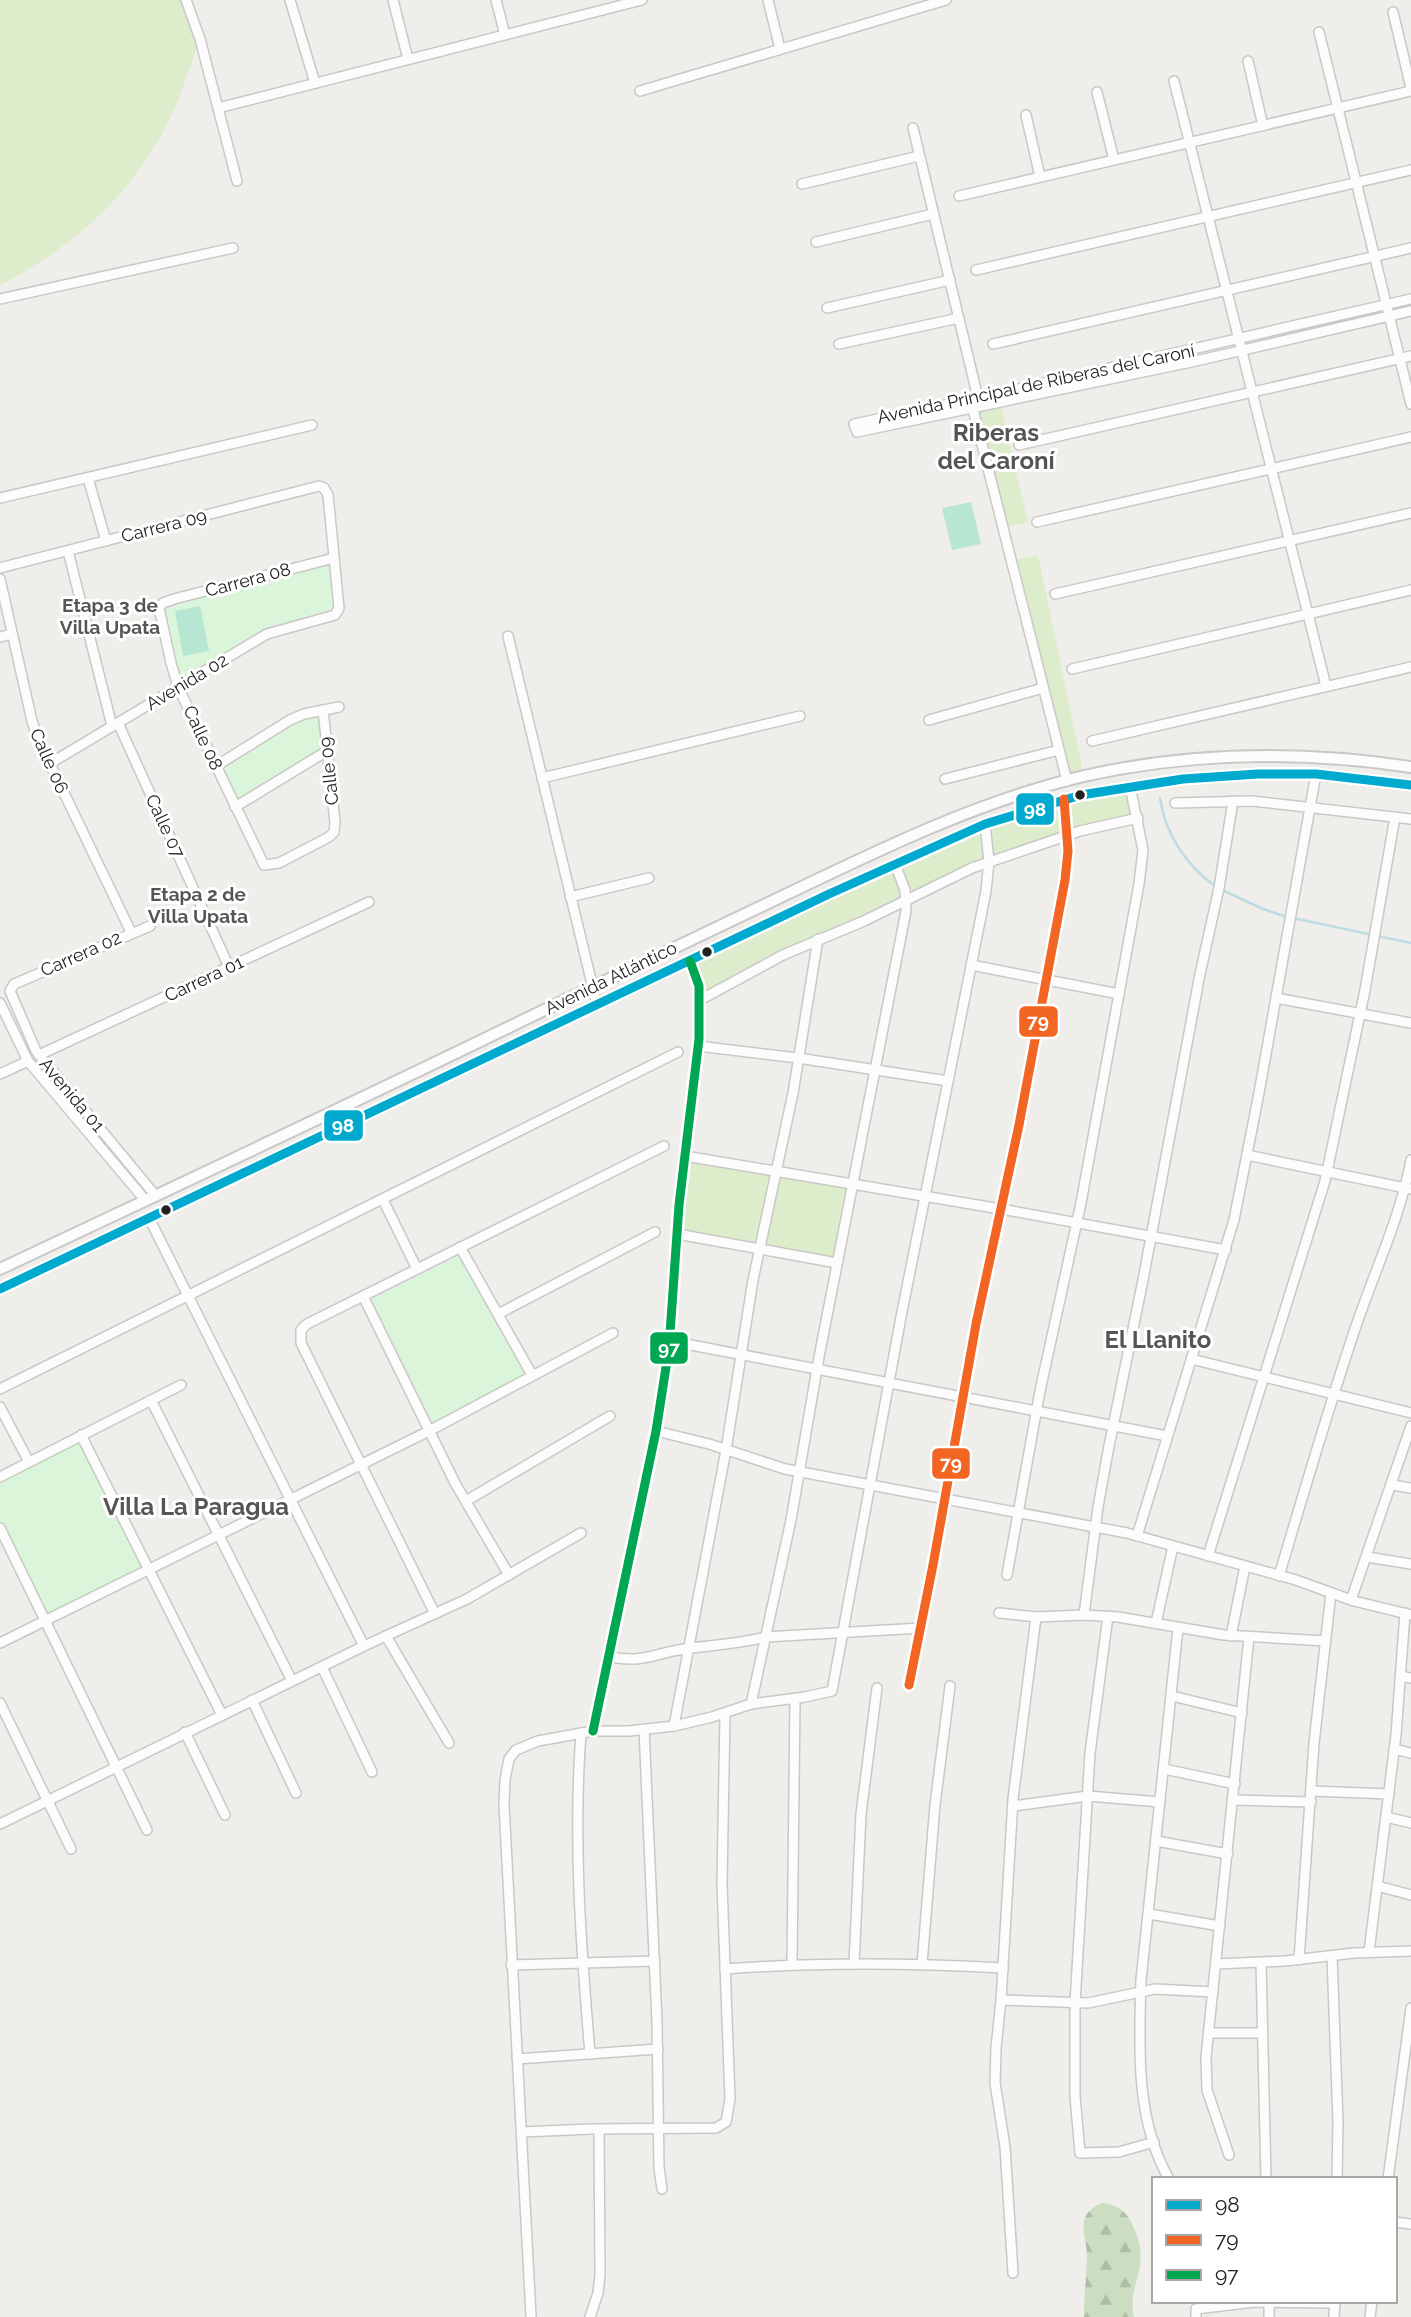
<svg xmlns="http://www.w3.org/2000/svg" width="1411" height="2317" viewBox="0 0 1411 2317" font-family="Raleway,sans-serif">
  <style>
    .grass { fill: #ddeccb }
    .forest { fill: url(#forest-firs) }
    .park { fill: #daf5da }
    .pitch { fill: #b7e6d2 }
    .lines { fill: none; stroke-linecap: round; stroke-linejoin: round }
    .stream { stroke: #bfdbe3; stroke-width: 2.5 }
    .minor-casing { stroke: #c9c8c7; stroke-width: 12 }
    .tertiary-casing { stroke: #c9c8c7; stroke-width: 14 }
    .minor { stroke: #fdfcfc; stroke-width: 9 }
    .tertiary { stroke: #fdfcfc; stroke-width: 10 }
    .bus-1-casing { stroke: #fff; stroke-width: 14 }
    .bus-2-casing { stroke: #fff; stroke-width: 14 }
    .bus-3-casing { stroke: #fff; stroke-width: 14 }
    .bus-1 { stroke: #00a9ce; stroke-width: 9 }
    .bus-2 { stroke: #f26522; stroke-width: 9 }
    .bus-3 { stroke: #00a651; stroke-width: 9 }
    .bus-dot { fill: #222; stroke: #fff; stroke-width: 2.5 }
    .labels { text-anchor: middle; stroke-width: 6; stroke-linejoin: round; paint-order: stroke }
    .street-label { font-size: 18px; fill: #222; stroke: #fff }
    .neighbourhood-label { font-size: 19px; font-weight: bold; fill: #555; stroke: #fff }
    .district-label { font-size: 24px; font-weight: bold; fill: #555; stroke: #fff }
    .line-badge { stroke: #fff; stroke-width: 2.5 }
    .badge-label { font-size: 19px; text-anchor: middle; font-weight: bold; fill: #fff }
  </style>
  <defs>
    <pattern id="forest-firs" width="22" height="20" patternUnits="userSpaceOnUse" patternTransform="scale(1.75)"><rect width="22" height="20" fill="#cbdec1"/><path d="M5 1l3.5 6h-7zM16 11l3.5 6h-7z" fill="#aebea6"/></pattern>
  </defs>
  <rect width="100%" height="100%" fill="#f0eeeb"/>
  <g class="grass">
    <path d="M0,0H186L200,39C191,64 183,90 172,114C135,192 76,246 0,285Z"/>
    <polygon points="1000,402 1028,522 1002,528 973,408"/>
    <polygon points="1038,555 1084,776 1067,781 1010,561"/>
    <polygon points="1130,786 1138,818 998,858 823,937 700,1000 690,961 955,836"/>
    <polygon points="685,1156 852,1185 837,1263 677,1234"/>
  </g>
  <path class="forest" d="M1103,2203C1118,2205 1126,2211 1132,2224C1154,2267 1126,2282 1134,2317H1084C1084,2298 1086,2280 1087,2261C1089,2240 1071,2214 1103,2203Z"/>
  <g class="park">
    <polygon points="334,558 338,611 276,631 178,687 159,608"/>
    <polygon points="323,710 327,751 235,807 216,766 277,727"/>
    <polygon points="460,1247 532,1375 429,1431 363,1296"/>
    <polygon points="81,1435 149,1569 47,1620 0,1528 0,1477"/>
  </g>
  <g class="pitch">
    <polygon points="971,502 981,544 952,550 942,508"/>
    <polygon points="200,606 209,651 183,656 175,611"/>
  </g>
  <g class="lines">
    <g class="stream">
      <path d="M1160,798C1165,834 1186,865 1216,887"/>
      <polyline points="1222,890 1263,909 1287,917"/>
      <polyline points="1293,918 1411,943"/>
    </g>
    <g class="minor-casing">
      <g id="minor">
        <polyline points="186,0 200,39 237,181"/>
        <polyline points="290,0 315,83"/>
        <polyline points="393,0 408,59"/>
        <polyline points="496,0 505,35"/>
        <polyline points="768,0 780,49"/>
        <polyline points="1393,12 1411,88"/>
        <polyline points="1319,32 1411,404"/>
        <polyline points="1248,61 1263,126"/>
        <polyline points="1174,81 1326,686"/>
        <polyline points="640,91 946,0"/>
        <polyline points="1097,92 1114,160"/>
        <polyline points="218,108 642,0"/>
        <polyline points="1026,115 1040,177"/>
        <polyline points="913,128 978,398"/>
        <polyline points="802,184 919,156"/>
        <polyline points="959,196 1411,91"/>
        <polyline points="816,242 933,214"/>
        <polyline points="976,270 1411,170"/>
        <polyline points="0,299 233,248"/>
        <polyline points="1411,299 978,398 854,424 857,432 1196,361 1411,311"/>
        <polyline points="827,308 950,280"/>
        <polyline points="839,344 959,318"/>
        <polyline points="993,344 1411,248"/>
        <polyline points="972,405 1067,781"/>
        <polyline points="1019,445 1411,356"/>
        <polyline points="88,478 106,541"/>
        <polyline points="0,498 312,425"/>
        <polyline points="1037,522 1411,437"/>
        <polyline points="68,551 112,726"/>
        <polyline points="0,568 319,486 324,488 328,495 339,608 335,615 267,634 49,764"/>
        <polyline points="0,579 32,721 38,739 131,932"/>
        <polyline points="1055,594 1411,513"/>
        <polyline points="508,636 597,1005"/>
        <polyline points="0,637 12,634"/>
        <polyline points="1072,669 1411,590"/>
        <polyline points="323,710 335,822 334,832 329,837 279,863 264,865 178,687 171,663 159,608 163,603 174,599 334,558"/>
        <polyline points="929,720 1043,688"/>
        <polyline points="118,723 229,967"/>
        <polyline points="1092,741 1411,667"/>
        <polyline points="216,766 290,720 304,714 339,707"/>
        <polyline points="542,778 800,716"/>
        <polyline points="945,779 1059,750"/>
        <polyline points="1175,803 1252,801 1411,819"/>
        <polyline points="235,807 327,751"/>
        <polyline points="570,897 649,878"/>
        <polyline points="150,926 19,982 14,984 10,991 36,1051 155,1195"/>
        <polyline points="971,965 1119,994"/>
        <polyline points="1276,998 1411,1023"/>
        <polyline points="700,1000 783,955 864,921 972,868 1080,831 1138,818"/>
        <polyline points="0,1003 28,1061 145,1200"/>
        <polyline points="698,1046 798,1058 948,1081"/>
        <polyline points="39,1055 369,902"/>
        <polyline points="0,1074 28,1061"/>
        <polyline points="1247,1155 1410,1189"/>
        <polyline points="685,1156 1001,1209 1226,1250"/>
        <polyline points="383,1200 417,1269"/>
        <polyline points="149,1218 364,1646"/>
        <polyline points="677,1234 837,1263"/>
        <polyline points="460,1247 532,1375"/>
        <polyline points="363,1296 455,1483 509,1575"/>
        <polyline points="498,1314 655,1232"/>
        <polyline points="670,1341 1167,1436"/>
        <polyline points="1191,1359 1411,1413"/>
        <polyline points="0,1389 678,1052"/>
        <polyline points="151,1400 292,1681"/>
        <polyline points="0,1407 29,1462"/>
        <polyline points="656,1431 709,1444 785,1469 1127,1533 1296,1580 1354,1601 1411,1615"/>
        <polyline points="81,1435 222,1715"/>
        <polyline points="0,1477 181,1385"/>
        <polyline points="1392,1485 1411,1488"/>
        <polyline points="466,1501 610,1416"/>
        <polyline points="0,1528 147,1830"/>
        <polyline points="1137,1536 1234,1220 1259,1093 1316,774"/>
        <polyline points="1208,1556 1325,1181 1365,990 1395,817"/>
        <polyline points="1367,1557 1411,1564"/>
        <polyline points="1007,1575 1040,1391 1081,1203 1139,884 1143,850 1130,786"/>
        <path d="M1279,1576C1304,1492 1328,1409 1356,1326C1375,1270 1400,1218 1411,1160"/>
        <polyline points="1351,1600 1411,1426"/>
        <polyline points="999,1613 1036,1617 1084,1615 1118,1617 1224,1635 1326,1641"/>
        <polyline points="435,1614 301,1343 301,1330 307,1324 664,1146"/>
        <polyline points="1084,1615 1098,1507 1109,1446 1143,1280 1200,974 1219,888 1233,801"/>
        <polyline points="1108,1616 1090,1753 1075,2003 1075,2096 1080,2153 1119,2152 1154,2142"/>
        <polyline points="1156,1623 1173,1546"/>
        <polyline points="386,1636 449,1743"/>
        <polyline points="1231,1636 1245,1566"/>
        <polyline points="0,1643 429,1431 613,1333"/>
        <path d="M610,1657C645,1663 652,1654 684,1649C711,1645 738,1644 765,1637L921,1628"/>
        <polyline points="322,1667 372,1772"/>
        <polyline points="1400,1676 1411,1678"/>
        <polyline points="909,1685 933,1565 976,1324 1019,1125 1065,880 1068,851 1064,799"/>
        <polyline points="1172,1696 1242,1713"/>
        <polyline points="252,1700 296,1793"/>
        <polyline points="0,1703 71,1849"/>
        <polyline points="751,1704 791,1520 819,1357 906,911 905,890 895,864"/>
        <polyline points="674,1726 726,1450 753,1280 793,1093 818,939"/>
        <polyline points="644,1729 657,2022 659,2168 662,2189"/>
        <polyline points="593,1731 656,1431 669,1348 679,1205 699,1039 699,986 690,961"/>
        <polyline points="185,1732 225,1815"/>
        <path d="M581,1733C573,1840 581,1947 590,2054"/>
        <polyline points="1394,1749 1411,1753"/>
        <polyline points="1164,1769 1235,1784"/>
        <polyline points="1311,1791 1389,1794"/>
        <polyline points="1233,1800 1311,1802"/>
        <polyline points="1013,1806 1088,1796 1160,1802"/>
        <polyline points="1386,1817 1411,1823"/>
        <polyline points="0,1824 364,1646 467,1599 581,1533"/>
        <polyline points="1156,1841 1228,1854"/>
        <polyline points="1377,1886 1411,1895"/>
        <polyline points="1149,1914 1220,1926"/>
        <polyline points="1369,1952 1396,1735 1405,1613"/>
        <polyline points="1332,1956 1338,2121 1337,2179"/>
        <polyline points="1299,1960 1314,1743 1331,1593"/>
        <polyline points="1261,1963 1266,2179"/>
        <polyline points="792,1964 795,1699"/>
        <polyline points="854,1964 861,1814 877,1688"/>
        <polyline points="922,1964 935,1805 950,1686"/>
        <polyline points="1216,1964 1285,1961 1354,1953 1411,1951"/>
        <polyline points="511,1965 655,1961"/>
        <path d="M725,1969C818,1962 910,1963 1003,1968"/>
        <polyline points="1001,2000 1088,2003 1155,1989 1213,1992"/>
        <polyline points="1209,2033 1262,2033"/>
        <polyline points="517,2059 658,2049"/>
        <polyline points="522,2132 591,2129 716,2128 726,2122 730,2099 722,1884 725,1713"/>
        <polyline points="1229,2155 1207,2090 1206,2057 1249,1637"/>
        <path d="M1169,2179C1135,2120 1139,2045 1141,1980L1178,1628"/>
        <polyline points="1388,2179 1411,2008"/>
        <polyline points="1395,2222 1411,2224"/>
        <polyline points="1013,2273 1005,2147 995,2083 996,2048 1001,2000 1013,1799 1036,1617"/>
        <polyline points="1269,2301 1269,2317"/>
        <polyline points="531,2316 504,1805 505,1780 509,1759 516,1750 538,1741 593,1731 629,1731 674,1726 712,1717 751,1704 805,1697 832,1691 901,1317 986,891 989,861 985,824"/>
        <polyline points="590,2317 598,2293 600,2275 599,2129"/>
        <polyline points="1196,2317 1196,2309 1254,2302 1334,2303"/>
        <polyline points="1334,2317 1335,2301"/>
        <polyline points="1370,2317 1372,2301"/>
      </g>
    </g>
    <g class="tertiary-casing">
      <g id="tertiary">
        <path d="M0,1269C180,1184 360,1100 538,1013C621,973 704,934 787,894C883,848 979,801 1084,776C1191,752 1303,751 1411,767"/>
        <polyline points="0,1289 829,894 985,824 1081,795 1183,779 1258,774 1316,774 1411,785"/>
      </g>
    </g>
    <use href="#minor" class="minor"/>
    <use href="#tertiary" class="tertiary"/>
    <g class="bus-1-casing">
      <polyline id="bus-1" points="0,1289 829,894 985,824 1081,795 1183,779 1258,774 1316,774 1411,785"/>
    </g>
    <g class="bus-2-casing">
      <polyline id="bus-2" points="909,1685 933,1565 976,1324 1019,1125 1065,880 1068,851 1064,799"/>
    </g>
    <g class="bus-3-casing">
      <polyline id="bus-3" points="593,1731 656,1431 669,1348 679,1205 699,1039 699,986 690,961"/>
    </g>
    <use href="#bus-1" class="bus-1"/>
    <use href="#bus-2" class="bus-2"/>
    <use href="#bus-3" class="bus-3"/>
  </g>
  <g class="bus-dot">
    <circle cx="1080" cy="795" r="6"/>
    <circle cx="707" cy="952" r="6"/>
    <circle cx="166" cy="1210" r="6"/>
  </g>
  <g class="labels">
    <g class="street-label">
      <text transform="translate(1036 384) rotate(-12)" y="6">Avenida Principal de Riberas del Caroní</text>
      <text transform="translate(164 526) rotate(-14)" y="6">Carrera 09</text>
      <text transform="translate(248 580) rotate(-15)" y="6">Carrera 08</text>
      <text transform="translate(187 682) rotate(-31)" y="6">Avenida 02</text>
      <text transform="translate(203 738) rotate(65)" y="6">Calle 08</text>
      <text transform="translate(49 761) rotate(66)" y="6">Calle 06</text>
      <text transform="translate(329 771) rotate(-96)" y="6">Calle 09</text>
      <text transform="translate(165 826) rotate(65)" y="6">Calle 07</text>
      <text transform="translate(81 954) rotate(-24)" y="6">Carrera 02</text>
      <text transform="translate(611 978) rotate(-26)" y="6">Avenida Atlántico</text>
      <text transform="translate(204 979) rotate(-25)" y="6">Carrera 01</text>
      <text transform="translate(72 1095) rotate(50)" y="6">Avenida 01</text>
    </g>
    <g class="neighbourhood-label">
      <text x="110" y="612">Etapa 3 de<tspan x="110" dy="22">Villa Upata</tspan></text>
      <text x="198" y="901">Etapa 2 de<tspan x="198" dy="22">Villa Upata</tspan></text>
    </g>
    <g class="district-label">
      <text x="996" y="441">Riberas<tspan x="996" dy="28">del Caroní</tspan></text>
      <text x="1158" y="1348">El Llanito</text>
      <text x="196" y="1515">Villa La Paragua</text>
    </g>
  </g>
  <g class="line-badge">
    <rect x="1015" y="792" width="40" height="34" rx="7" fill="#00a9ce"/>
    <rect x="1018" y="1005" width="41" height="33" rx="7" fill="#f26522"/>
    <rect x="323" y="1109" width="41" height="33" rx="7" fill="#00a9ce"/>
    <rect x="649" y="1331" width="40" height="34" rx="7" fill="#00a651"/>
    <rect x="931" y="1447" width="40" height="33" rx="7" fill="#f26522"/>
  </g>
  <g class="badge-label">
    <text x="1035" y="816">98</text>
    <text x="1038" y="1028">79</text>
    <text x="343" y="1132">98</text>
    <text x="669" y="1355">97</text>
    <text x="951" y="1470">79</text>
  </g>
  <rect x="1152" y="2177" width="245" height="126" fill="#ffffff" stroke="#a7a7a7" stroke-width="2"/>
  <rect x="1166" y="2200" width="35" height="10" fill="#00a9ce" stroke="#a7a7a7" stroke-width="2"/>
  <text x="1215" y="2212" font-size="21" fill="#222222">98</text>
  <rect x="1166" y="2235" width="35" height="10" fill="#f26522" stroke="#a7a7a7" stroke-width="2"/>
  <text x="1215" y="2247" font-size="21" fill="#222222">79</text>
  <rect x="1166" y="2270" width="35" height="10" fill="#00a651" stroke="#a7a7a7" stroke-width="2"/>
  <text x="1215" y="2282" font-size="21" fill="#222222">97</text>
</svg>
